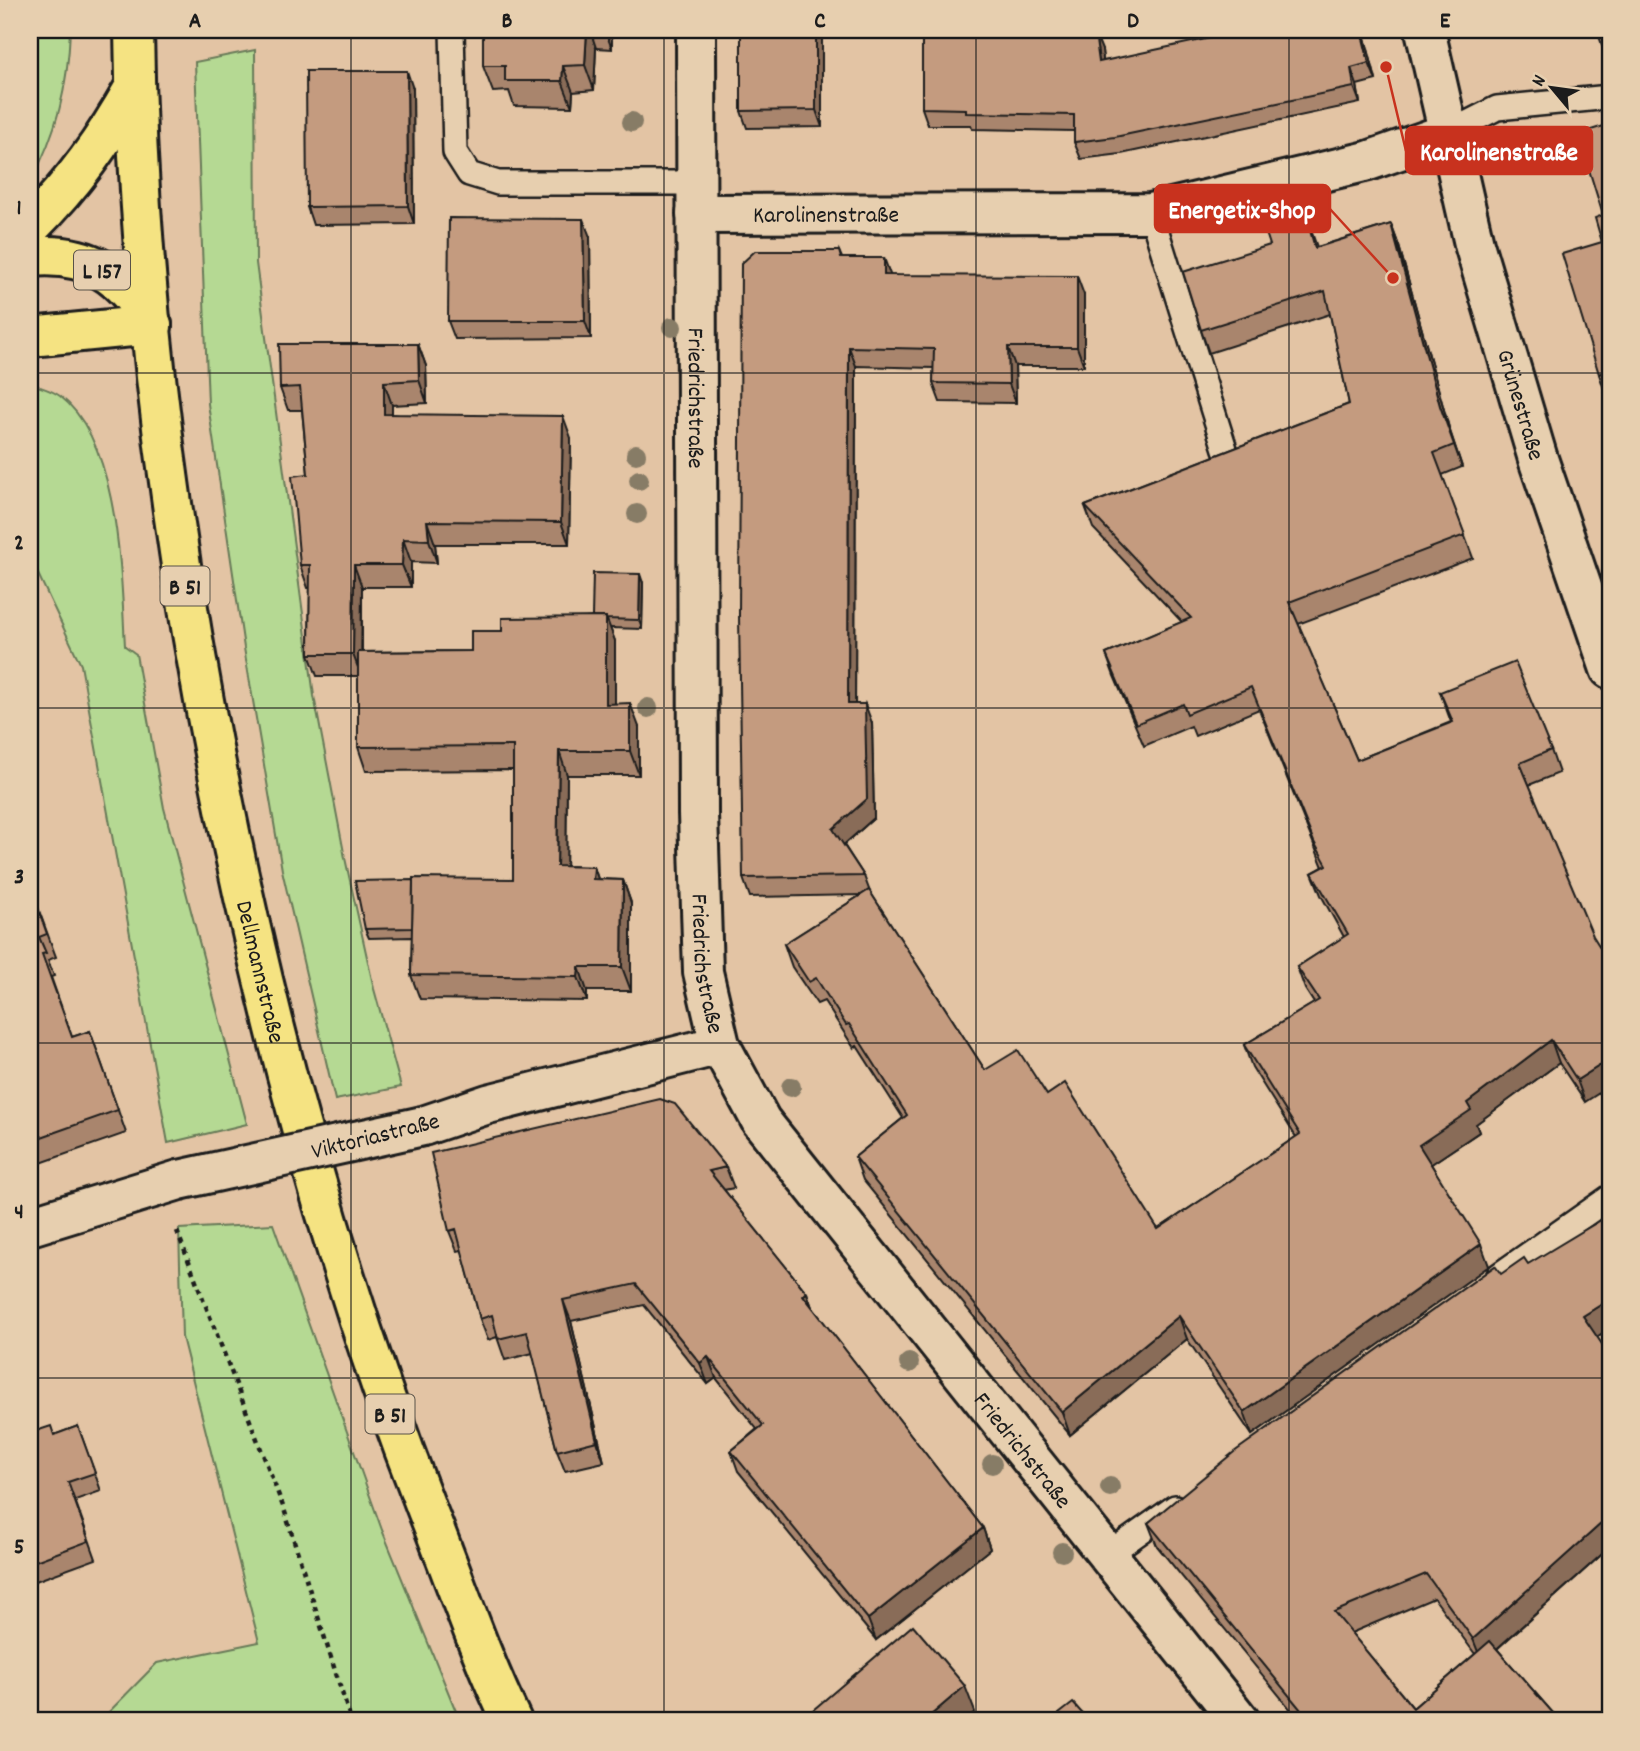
<svg xmlns="http://www.w3.org/2000/svg" width="1640" height="1751" viewBox="0 0 1640 1751" font-family="Dekko,sans-serif">
  <style>
    .green { fill: #b5d993; stroke: #687a58; stroke-width: 2 }
    .lines { fill: none; stroke-linecap: round; stroke-linejoin: round }
    .lane-casing { stroke: #1c1c1c; stroke-width: 28 }
    .street-casing { stroke: #1c1c1c; stroke-width: 44 }
    .secondary-casing { stroke: #1c1c1c; stroke-width: 44 }
    .primary-casing { stroke: #1c1c1c; stroke-width: 44 }
    .path { stroke: #1c1c1c; stroke-width: 4.5; stroke-dasharray: 5 5; stroke-linecap: butt }
    .lane { stroke: #e7cfaf; stroke-width: 23 }
    .street { stroke: #e7cfaf; stroke-width: 38 }
    .secondary { stroke: #e7cfaf; stroke-width: 38 }
    .primary { stroke: #f5e382; stroke-width: 38 }
    .street-bridge-casing { stroke: #1c1c1c; stroke-width: 44; stroke-linecap: butt }
    .street-bridge { stroke: #e7cfaf; stroke-width: 38 }
    .tree { fill: #877c66 }
    .wall { fill: #a9856d; stroke: #1c1c1c; stroke-width: 2; fill-rule: evenodd }
    .shaded-wall { fill: #896c59; stroke: #1c1c1c; stroke-width: 2 }
    .building { fill: #c49b7f; stroke: #1c1c1c; stroke-width: 2 }
    .grid { fill: none; stroke: #1c1c1c; stroke-width: 2; stroke-opacity: 0.55 }
    .labels { text-anchor: middle; stroke-width: 7; stroke-linejoin: round; paint-order: stroke }
    .shield { fill: #e7cfaf; stroke: #595248; stroke-width: 2 }
    .shield-label { font-size: 23px; font-weight: bold; fill: #1c1c1c }
    .street-label { font-size: 24px; fill: #1c1c1c; stroke: #e7cfaf }
    .leader { fill: none; stroke: #c8321e; stroke-width: 2.5 }
    .callout-dot { fill: #c8321e; stroke: #e7cfaf; stroke-width: 2.5 }
    .callout { fill: #c8321e; stroke: #c8321e; stroke-width: 2.5 }
    .callout-label { font-size: 26px; text-anchor: middle; font-weight: bold; fill: #fff }
    .neatline { fill: none; stroke: #1c1c1c; stroke-width: 2.5 }
    .grid-label { font-size: 23px; text-anchor: middle; font-weight: bold; fill: #1c1c1c }
  </style>
  <rect width="100%" height="100%" fill="#e3c4a4"/>
  <filter id="ink" filterUnits="userSpaceOnUse"><feTurbulence type="fractalNoise" baseFrequency=".0143" numOctaves="2"/><feDisplacementMap in="SourceGraphic" scale="14" xChannelSelector="R" yChannelSelector="G"/><feConvolveMatrix kernelMatrix="1 2 1 2 8 2 1 2 1" color-interpolation-filters="sRGB"/></filter>
  <g filter="url(#ink)">
    <g class="green">
      <path d="M30,30H70C68,87 57,133 30,183Z"/>
      <polygon points="255,50 256,263 314,696 345,858 374,989 401,1087 335,1100 282,870 244,648 208,404 195,62"/>
      <path d="M30,383C39,387 52,390 60,396C120,442 121,577 125,646L136,654L164,808L247,1124L168,1143L81,665L30,557Z"/>
      <polygon points="273,1224 382,1530 460,1721 100,1721 157,1663 259,1642 182,1337 179,1229"/>
    </g>
    <g class="lines">
      <g class="lane-casing">
        <g id="lane">
          <polyline points="452,30 455,152 469,174 498,183 697,183"/>
          <polyline points="1448,133 1497,108 1610,97"/>
          <polyline points="1151,213 1225,449"/>
          <polyline points="1499,1275 1610,1197"/>
          <polyline points="1106,1556 1175,1507"/>
        </g>
      </g>
      <g class="street-casing">
        <g id="street">
          <path id="s1" d="M696,30L698,814L703,972L720,1045L761,1121L1240,1721"/>
          <path id="s2" d="M696,214L1151,213L1368,161L1448,133"/>
          <polyline points="423,1126 488,1104 720,1045"/>
          <polyline points="30,1226 179,1180"/>
        </g>
      </g>
      <g class="secondary-casing">
        <g id="secondary">
          <path id="s3" d="M1425,30L1474,244L1538,459L1610,669"/>
        </g>
      </g>
      <g class="primary-casing">
        <g id="primary">
          <path id="s4" d="M134,30C137,277 169,526 217,769C267,1022 333,1270 427,1510C455,1580 479,1653 512,1721"/>
          <path d="M30,227C74,183 104,141 135,86"/>
          <path d="M30,257C89,251 123,275 152,325"/>
          <polyline points="30,337 152,325"/>
        </g>
      </g>
      <polyline class="path" points="177,1231 284,1509 351,1721"/>
      <use href="#lane" class="lane"/>
      <use href="#street" class="street"/>
      <use href="#secondary" class="secondary"/>
      <use href="#primary" class="primary"/>
      <g class="street-bridge-casing">
        <polyline id="street-bridge" points="179,1180 423,1126"/>
      </g>
      <use href="#street-bridge" class="street-bridge"/>
    </g>
    <g class="tree">
      <circle cx="632" cy="122" r="10"/>
      <circle cx="672" cy="327" r="10"/>
      <circle cx="636" cy="454" r="10"/>
      <circle cx="639" cy="480" r="10"/>
      <circle cx="637" cy="514" r="10"/>
      <circle cx="648" cy="708" r="10"/>
      <circle cx="791" cy="1087" r="10"/>
      <circle cx="909" cy="1363" r="10"/>
      <circle cx="992" cy="1464" r="10"/>
      <circle cx="1110" cy="1487" r="10"/>
      <circle cx="1062" cy="1552" r="10"/>
    </g>
    <g class="wall">
      <polygon points="483,30 612,30 612,49 596,48 594,90 573,92 572,107 514,106 509,91 493,92 483,66"/>
      <polygon points="822,30 822,127 747,128 741,111"/>
      <polygon points="1020,30 1020,37 1102,50 1103,61 1363,30 1376,80 1357,85 1360,103 1121,154 1081,159 1074,142 1074,131 972,129 971,125 928,125 922,108"/>
      <polygon points="1560,30 1582,30 1562,33"/>
      <polygon points="1597,30 1610,30 1610,50 1604,51"/>
      <polygon points="413,89 414,224 313,225 307,207"/>
      <polygon points="1610,124 1610,394 1606,395 1599,374 1603,215"/>
      <polygon points="1305,213 1317,247 1391,224 1399,246 1449,428 1462,467 1442,475 1473,558 1298,624 1357,760 1451,722 1440,692 1551,750 1559,773 1529,785 1585,1102 1559,1063 1476,1124 1479,1132 1431,1164 1489,1266 1252,1435 1187,1339 1070,1435 863,1180 855,1157 903,1118 857,1046 854,1048 824,1001 817,1004 792,967 784,944 861,895 750,897 743,878 839,251 842,258 890,275 1084,295 1084,366 1015,366 1016,403 940,402 933,383 934,368 856,366 855,704 872,723 874,818 844,845 864,876 870,892 985,1070 1047,1095 1158,1229 1296,1137 1252,1067 1244,1045 1314,1003 1305,989 1297,967 1344,937 1321,895 1312,873 1323,867 1259,709 1195,736 1191,726 1144,746 1114,676 1106,654 1182,622 1093,528 1085,506 1349,404 1330,314 1209,353 1201,330 1270,245"/>
      <polygon points="590,237 591,338 455,339 448,321"/>
      <polygon points="418,344 426,366 427,403 392,405 392,414 571,438 569,544 435,544 437,563 411,562 411,587 362,587 362,652 471,651 502,631 592,617 643,583 642,629 610,628 615,641 615,704 639,727 639,775 567,775 566,866 594,867 598,879 623,880 631,903 631,991 587,991 587,1001 420,999 411,975 412,937 369,938 365,929 513,879 513,770 366,771 358,747 358,676 317,676 309,654 310,588 308,588 300,565 308,474 302,410 288,410 280,388"/>
      <polygon points="30,886 56,957 48,960 54,976 51,977 72,1037 90,1031 126,1133 35,1165 30,1151"/>
      <polygon points="726,1167 734,1188 724,1190 807,1293 812,1307 983,1528 990,1549 876,1640 738,1471 731,1451 757,1429 716,1378 708,1384 644,1305 571,1321 604,1462 565,1471 557,1451 533,1353 505,1360 497,1337 488,1340 480,1319 462,1250 457,1251 449,1231"/>
      <path d="M1610,1225V1328L1597,1337L1610,1356V1547L1497,1649L1560,1721H1300L1157,1546L1148,1523L1528,1264ZM1434,1598L1475,1654L1413,1708L1351,1633Z"/>
      <polygon points="78,1426 101,1491 75,1500 96,1559 30,1583 30,1433 54,1435"/>
    </g>
    <g class="shaded-wall">
      <polygon points="587,30 590,30 596,48 594,90 585,65"/>
      <polygon points="605,30 612,30 612,49"/>
      <polygon points="816,30 822,30 822,127 816,110"/>
      <polygon points="1014,30 1020,30 1020,54 1014,37"/>
      <polygon points="1361,30 1363,30 1376,80 1369,63"/>
      <polygon points="1095,33 1102,50 1105,78 1099,62"/>
      <polygon points="563,66 573,92 572,107 562,81"/>
      <polygon points="1351,68 1357,85 1360,103 1354,87"/>
      <polygon points="407,71 413,89 414,224 408,206"/>
      <polygon points="583,219 590,237 591,338 585,321"/>
      <polygon points="1391,224 1399,246 1449,428 1462,467 1440,406"/>
      <polygon points="884,258 891,277 884,275"/>
      <polygon points="1077,276 1084,295 1084,366 1077,347"/>
      <polygon points="418,344 426,366 427,403 419,380"/>
      <polygon points="849,347 856,366 855,723 848,704"/>
      <polygon points="1008,347 1015,366 1016,403 1009,384"/>
      <polygon points="384,382 392,405 392,436 384,414"/>
      <polygon points="563,416 571,438 569,544 561,522"/>
      <polygon points="427,521 435,544 437,563 429,540"/>
      <polygon points="403,539 411,562 411,587 402,565"/>
      <polygon points="354,565 362,587 361,676 353,654"/>
      <polygon points="640,574 643,583 642,629 639,620"/>
      <polygon points="606,617 615,641 615,728 606,704"/>
      <polygon points="630,703 639,727 639,775 630,751"/>
      <polygon points="865,704 872,723 874,818 840,848 833,829"/>
      <polygon points="559,751 567,775 566,890 557,866"/>
      <polygon points="594,867 602,891 593,879"/>
      <polygon points="623,880 631,903 631,991 622,967"/>
      <polygon points="579,967 587,991 587,1001 578,977"/>
      <polygon points="1551,1040 1559,1063 1476,1124 1479,1132 1427,1167 1419,1145 1467,1103"/>
      <polygon points="1610,1059 1610,1086 1585,1102 1577,1080"/>
      <polygon points="1481,1244 1489,1266 1252,1435 1244,1412"/>
      <polygon points="807,1293 814,1314 803,1295"/>
      <polygon points="1610,1299 1610,1328 1592,1340 1583,1316"/>
      <polygon points="563,1300 571,1321 604,1462 597,1441"/>
      <polygon points="1179,1316 1187,1339 1070,1435 1062,1412"/>
      <polygon points="708,1357 716,1378 708,1384 700,1363"/>
      <polygon points="1604,1521 1610,1539 1610,1547 1482,1662 1473,1639"/>
      <polygon points="983,1528 990,1549 876,1640 868,1619"/>
      <polygon points="965,1686 975,1712 963,1721 924,1721"/>
    </g>
    <g class="building">
      <polygon points="483,30 587,30 585,65 563,66 562,81 505,81 505,66 483,66"/>
      <polygon points="741,30 816,30 816,110 741,111"/>
      <polygon points="922,30 1014,30 1014,37 1095,33 1099,62 1229,34 1228,30 1361,30 1369,63 1351,68 1354,87 1115,137 1074,142 1074,115 966,113 966,109 922,108"/>
      <polygon points="306,71 407,71 408,206 307,207"/>
      <polygon points="1610,124 1610,370 1599,374 1562,254 1602,242 1595,218 1603,215 1578,134"/>
      <polygon points="1305,213 1315,248 1391,224 1440,406 1454,445 1434,453 1465,535 1289,602 1357,760 1453,722 1440,692 1515,662 1551,750 1520,763 1593,936 1610,963 1610,1059 1577,1080 1551,1040 1467,1103 1471,1110 1419,1145 1481,1244 1244,1412 1179,1316 1062,1412 855,1157 907,1115 849,1024 846,1025 816,978 809,982 784,944 869,890 985,1070 1018,1050 1047,1095 1065,1083 1158,1229 1300,1134 1244,1045 1319,1000 1297,967 1348,934 1312,873 1327,865 1314,842 1251,687 1187,714 1183,704 1136,724 1106,654 1191,618 1085,506 1349,404 1325,291 1201,330 1183,272 1270,245 1264,227"/>
      <polygon points="449,218 583,219 585,321 448,321"/>
      <polygon points="755,251 839,251 841,258 884,258 884,275 1077,276 1077,347 1008,347 1009,384 933,383 934,349 849,347 848,704 865,704 867,799 833,829 864,876 743,878 739,615 741,264"/>
      <polygon points="279,344 418,344 419,380 384,382 384,414 563,416 561,522 427,521 429,540 403,539 402,565 354,565 353,654 309,654 310,565 300,565 292,476 308,474 300,387 280,388"/>
      <polygon points="593,573 640,574 639,620 606,619 606,617 592,617"/>
      <polygon points="606,617 606,704 630,703 630,751 559,751 557,866 594,867 593,879 623,880 622,967 579,967 578,977 411,975 413,878 513,879 513,746 358,747 358,652 471,651 471,631 502,631 502,618"/>
      <polygon points="413,880 412,928 365,929 355,881"/>
      <polygon points="30,886 47,934 39,937 46,953 42,954 72,1037 90,1031 118,1110 30,1141"/>
      <polygon points="660,1099 675,1104 726,1167 709,1171 807,1293 803,1295 983,1528 868,1619 731,1451 763,1425 708,1357 700,1363 636,1284 563,1300 597,1441 557,1451 527,1332 498,1339 492,1315 480,1319 456,1229 449,1231 431,1153"/>
      <polygon points="1606,1217 1610,1225 1610,1299 1583,1316 1610,1356 1610,1531 1604,1521 1473,1639 1426,1574 1334,1612 1413,1708 1490,1641 1560,1721 1310,1721 1148,1523 1234,1452 1495,1266 1501,1274 1524,1258 1528,1264"/>
      <polygon points="51,1426 54,1435 78,1426 95,1473 68,1482 89,1541 30,1563 30,1433"/>
      <polygon points="913,1625 965,1686 924,1721 800,1721"/>
      <polygon points="1073,1703 1089,1721 1050,1721"/>
    </g>
  </g>
  <path class="grid" d="M351,30V1721M664,30V1721M976,30V1721M1289,30V1721M30,373H1610M30,708H1610M30,1043H1610M30,1378H1610"/>
  <g class="labels">
    <g class="shield">
      <rect x="74" y="250.5" width="56" height="39" rx="5"/>
      <rect x="160.5" y="566.5" width="49" height="39" rx="5"/>
      <rect x="365.5" y="1394.5" width="49" height="39" rx="5"/>
    </g>
    <g class="shield-label">
      <text x="102" y="278">L 157</text>
      <text x="185" y="594">B 51</text>
      <text x="390" y="1422">B 51</text>
    </g>
    <g class="street-label">
      <text dy="8" stroke="none"><textPath href="#s2" startOffset="130">Karolinenstraße</textPath></text>
      <text dy="8" stroke="none"><textPath href="#s1" startOffset="368">Friedrichstraße</textPath></text>
      <text dy="8" stroke="none"><textPath href="#s3" startOffset="387">Grünestraße</textPath></text>
      <text dy="8" stroke="none"><textPath href="#s1" startOffset="934">Friedrichstraße</textPath></text>
      <text dy="8" stroke="none"><textPath href="#s4" startOffset="952">Dellmannstraße</textPath></text>
      <text transform="translate(375 1135) rotate(-14)" y="8">Viktoriastraße</text>
      <text dy="8" stroke="none"><textPath href="#s1" startOffset="1524">Friedrichstraße</textPath></text>
    </g>
  </g>
  <path class="leader" d="M1386 67L1406 151M1393 278L1330 209"/>
  <g class="callout-dot">
    <circle cx="1386" cy="67" r="7"/>
    <circle cx="1393" cy="278" r="7"/>
  </g>
  <g class="callout">
    <rect x="1406" y="127" width="186" height="47" rx="7"/>
    <rect x="1155" y="185" width="175" height="47" rx="7"/>
  </g>
  <g class="callout-label">
    <text x="1499" y="160">Karolinenstraße</text>
    <text x="1242" y="218">Energetix-Shop</text>
  </g>
  <rect width="1640" height="1751" fill="none" stroke="#e7cfaf" stroke-width="77"/>
  <g transform="translate(1552 88) rotate(299)" stroke="#e7cfaf" stroke-width="5" paint-order="stroke">
  <path d="M0-5L12 26L0 18L-12 26Z" fill="#1c1c1c"/>
  <text y="-10" font-size="19" font-weight="bold" text-anchor="middle" fill="#1c1c1c">N</text>
  </g>
  <rect x="38" y="38" width="1564" height="1674" class="neatline"/>
  <g class="grid-label">
    <text x="195" y="27">A</text>
    <text x="507" y="27">B</text>
    <text x="820" y="27">C</text>
    <text x="1133" y="27">D</text>
    <text x="1445" y="27">E</text>
    <text x="19" y="214">1</text>
    <text x="19" y="549">2</text>
    <text x="19" y="883">3</text>
    <text x="19" y="1218">4</text>
    <text x="19" y="1553">5</text>
  </g>
</svg>
